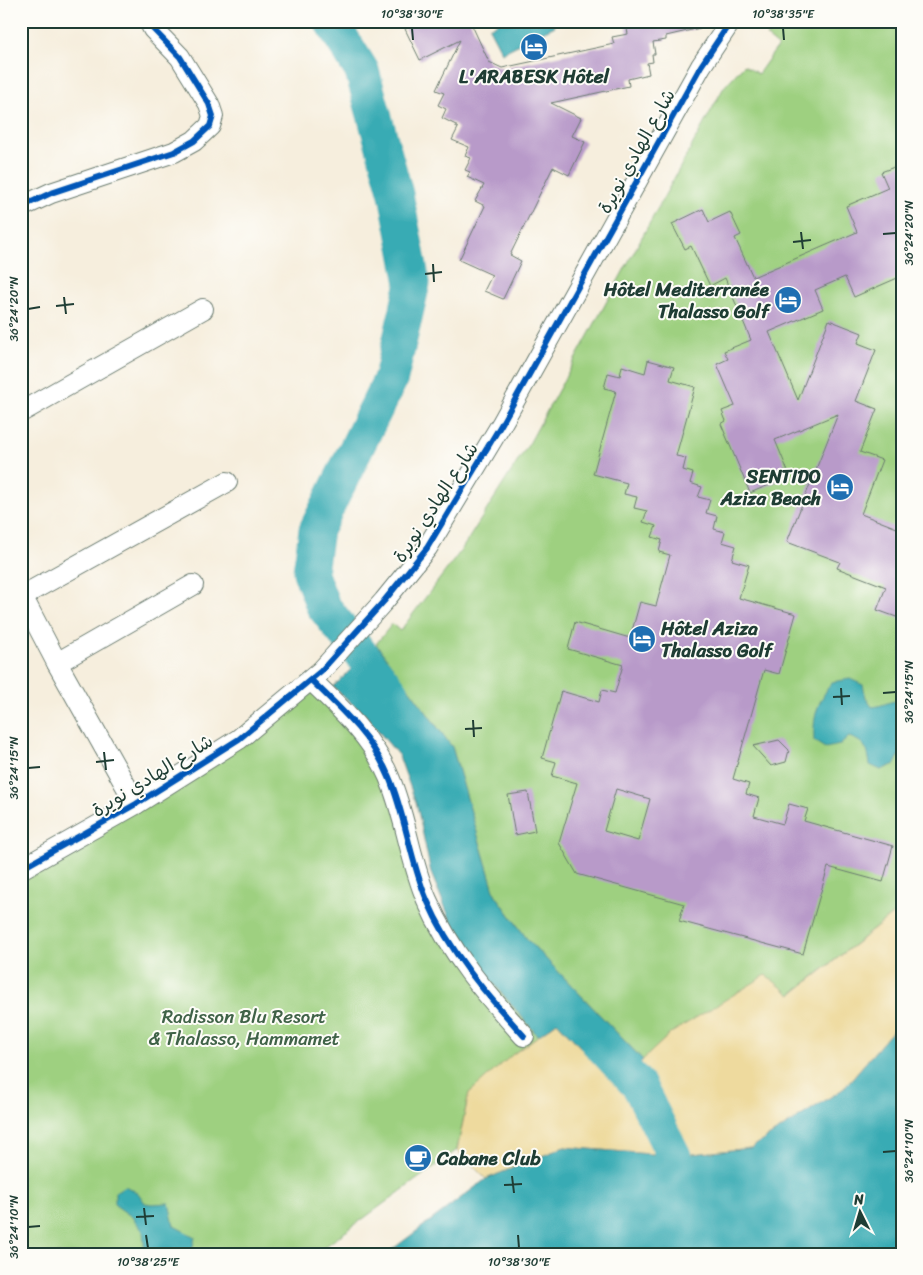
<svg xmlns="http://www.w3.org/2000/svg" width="923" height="1275" viewBox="0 0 923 1275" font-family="Sriracha,'Playpen Sans Arabic',sans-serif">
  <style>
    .green { fill: #9ed080; stroke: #5e865a }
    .sand { fill: #eeda9e; stroke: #868c69 }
    .water { fill: #39abb4; stroke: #2c7474 }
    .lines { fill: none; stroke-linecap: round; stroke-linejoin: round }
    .river { stroke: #39abb4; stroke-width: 35 }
    .building { fill: #b89ac9; fill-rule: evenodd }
    .minor-casing { stroke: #6a7b6f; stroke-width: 22 }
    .minor { stroke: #fff; stroke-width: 20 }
    .cycleway-casing { stroke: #fdfcf7; stroke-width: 9 }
    .cycleway { stroke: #0057b8; stroke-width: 6 }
    .ticks { fill: none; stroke: #1f3d34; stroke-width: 2 }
    .labels { text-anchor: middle; stroke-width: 4; stroke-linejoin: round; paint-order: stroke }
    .poi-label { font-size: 19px; font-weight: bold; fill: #1f3d34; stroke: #fdfcf7; text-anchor: end }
    .street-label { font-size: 19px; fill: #1f3d34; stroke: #fdfcf7 }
    .park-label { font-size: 19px; fill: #3f6247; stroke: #fdfcf7 }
    .neatline { fill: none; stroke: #1f3d34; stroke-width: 2 }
    .ticks-label { font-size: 12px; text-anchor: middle; fill: #1f3d34 }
  </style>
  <rect width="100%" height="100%" fill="#fdfcf7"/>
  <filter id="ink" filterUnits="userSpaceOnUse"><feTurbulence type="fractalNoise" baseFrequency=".02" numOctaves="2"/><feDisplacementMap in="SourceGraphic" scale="10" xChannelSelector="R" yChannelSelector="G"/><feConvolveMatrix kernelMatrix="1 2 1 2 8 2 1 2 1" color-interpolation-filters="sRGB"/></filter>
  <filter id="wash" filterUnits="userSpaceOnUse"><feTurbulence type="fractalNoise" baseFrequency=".0096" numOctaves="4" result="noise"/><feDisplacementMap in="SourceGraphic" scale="20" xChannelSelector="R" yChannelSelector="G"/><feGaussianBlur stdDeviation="1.12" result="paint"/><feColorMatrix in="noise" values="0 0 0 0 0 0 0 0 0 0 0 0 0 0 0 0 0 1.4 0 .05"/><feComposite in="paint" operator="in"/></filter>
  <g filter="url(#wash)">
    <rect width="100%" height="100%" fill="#f6eedd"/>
    <g class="green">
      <polygon points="779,21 902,21 902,907 790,995 671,1033 643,1060 527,939 495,894 452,747 376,644 392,624 400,631 460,552 530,442 724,87 744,65 758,74 778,46 766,36"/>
      <polygon points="308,684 356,721 444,927 538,1036 469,1093 457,1150 315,1254 21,1254 21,878"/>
    </g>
    <polygon class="sand" points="902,907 902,1020 843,1089 751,1148 674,1156 564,1147 486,1179 457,1150 469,1093 512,1055 557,1022 616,1085 671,1033 766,975 791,995"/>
    <g class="water">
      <polygon points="501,21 553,21 555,26 502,53 489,28"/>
      <polygon points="376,644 452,747 495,894 527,939 643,1060 616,1085 557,1022 538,1036 481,968 452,924 431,873 417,806 399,756 364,714 333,687"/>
      <path d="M850,679L863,685L866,698L872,707C885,706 888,700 902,701V749L895,764L881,770L870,765C868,749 865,742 849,737L840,745L825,748L814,741C813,715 817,704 832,682Z"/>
      <polygon points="902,1020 902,1254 386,1254 486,1179 564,1147 674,1156 751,1148 843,1089"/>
      <polygon points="125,1186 138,1193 145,1203 152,1204 169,1203 174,1226 195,1237 191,1254 145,1254 143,1231 132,1217 115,1205 115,1192"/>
    </g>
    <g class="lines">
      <g class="river">
        <polyline points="331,21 362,71 396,194 413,283 391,378 316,530 310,572 323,606 392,693"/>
        <polyline points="596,1040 639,1086 674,1156"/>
      </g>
    </g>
    <g id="blocks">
      <g class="building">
        <polygon points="420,21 470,21 489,62 502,68 614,44 612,37 628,34 626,23 635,21 699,21 700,28 666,36 666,40 653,42 655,54 652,54 653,62 647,63 649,74 628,79 629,86 551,103 581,118 572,136 585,142 569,175 553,167 510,255 521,261 503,299 484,291 492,275 459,260 485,206 475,201 484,185 467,177 470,172 465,170 471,158 465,156 469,147 452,140 458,128 456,127 456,125 442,118 446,109 438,105 444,93 436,90 460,40 420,60 405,29"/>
        <polygon points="902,164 902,276 854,297 845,277 815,290 823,309 769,332 798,400 829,320 862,333 858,343 876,350 856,401 877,409 860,452 882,460 861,514 902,530 902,539 897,551 900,552 902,550 902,619 877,610 886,587 837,568 840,562 787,542 838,414 775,440 790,476 750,493 721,424 726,421 722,411 735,406 717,364 728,359 724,351 751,340 725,278 710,286 691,246 685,249 672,224 703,209 709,222 730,212 741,235 735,238 753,277 857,232 846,206 888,188 881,172"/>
        <path d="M648,360L674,367L670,380L695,387L676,456L686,458L683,470L693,473L690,483L702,487L698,497L710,500L706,513L717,516L714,529L725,532L722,542L736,546L732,560L749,565L739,598L796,614L779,674L764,670L733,779L749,784L746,794L759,798L754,816L783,824L789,804L808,809L804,821L893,846L883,882L828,867L803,954L679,921L684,904L577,874L559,843L577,783L552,776L556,762L542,758L561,691L599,702L602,690L615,693L623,665L568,649L575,622L630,638L640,602L656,606L670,555L659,552L662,540L652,537L656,526L643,522L647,511L634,508L637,497L624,494L627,483L593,474L616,391L604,388L608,373L620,376L622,366L645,373ZM616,789L650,799L638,841L604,831Z"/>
        <polygon points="779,740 789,750 786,762 771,766 753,746"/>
        <polygon points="528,792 535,831 515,835 508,795"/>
      </g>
    </g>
  </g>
  <g filter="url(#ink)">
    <use href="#blocks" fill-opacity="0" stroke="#6a7b6f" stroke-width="1"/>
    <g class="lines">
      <g class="minor-casing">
        <g id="minor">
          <polyline points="21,207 51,193 174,152 194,141 210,126 213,116 209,104 180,57 153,29 149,21"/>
          <polyline points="21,412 203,309"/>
          <polyline points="21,594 57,663 136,804"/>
          <polyline points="22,596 227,482"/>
          <polyline points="57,663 193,585"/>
          <path d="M311,680C340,708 373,738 389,777C406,817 410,861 427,900C450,953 486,994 524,1036"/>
          <polyline points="21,869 136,804 239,739 321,671 384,601 427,548 501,425 701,66 731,21"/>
        </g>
      </g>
      <use href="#minor" class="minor"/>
      <g class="cycleway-casing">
        <g id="cycleway">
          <polyline points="21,207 51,193 174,152 194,141 210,126 213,116 209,104 180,57 153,29 149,21"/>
          <path d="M311,680C340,708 373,738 389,777C406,817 410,861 427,900C450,953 486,994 524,1036"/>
          <polyline points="21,869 136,804 239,739 321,671 384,601 427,548 501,425 701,66 731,21"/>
        </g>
      </g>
      <use href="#cycleway" class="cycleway"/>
    </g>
  </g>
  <path class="ticks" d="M412,28L413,40M783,28L784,40M801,232L803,249M883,234L896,233M793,242L811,240M433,264L434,282M425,274L442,272M64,297L66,314M56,306L74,304M28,309L40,307M841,688L842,705M883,693L896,692M833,697L850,696M473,720L474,737M465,729L482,728M104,752L106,770M96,762L114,760M28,768L40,767M883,1152L896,1151M512,1176L514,1193M504,1185L522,1184M144,1208L146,1225M136,1217L154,1216M28,1227L40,1226M146,1235L148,1248M518,1235L519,1248"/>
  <defs>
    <g id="hotel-disc" transform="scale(1.4375)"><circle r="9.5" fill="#1f6fb2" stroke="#fdfcf7"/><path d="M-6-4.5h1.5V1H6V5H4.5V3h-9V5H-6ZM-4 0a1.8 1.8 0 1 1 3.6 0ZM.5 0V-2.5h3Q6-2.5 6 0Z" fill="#fff"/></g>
    <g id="cafe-disc" transform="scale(1.4375)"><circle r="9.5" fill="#1f6fb2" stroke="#fdfcf7"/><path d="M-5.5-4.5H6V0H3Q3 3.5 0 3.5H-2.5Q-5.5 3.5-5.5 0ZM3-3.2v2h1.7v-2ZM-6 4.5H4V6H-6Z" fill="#fff"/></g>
  </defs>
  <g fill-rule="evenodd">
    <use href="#hotel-disc" x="534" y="47"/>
    <use href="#hotel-disc" x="788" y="300"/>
    <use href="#hotel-disc" x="840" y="487"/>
    <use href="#hotel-disc" x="642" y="639"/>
    <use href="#cafe-disc" x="418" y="1158"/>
  </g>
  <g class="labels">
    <g class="poi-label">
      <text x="534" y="83" text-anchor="middle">L'ARABESK Hôtel</text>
      <text x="769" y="296">Hôtel Mediterranée<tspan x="769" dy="22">Thalasso Golf</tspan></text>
      <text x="821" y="483">SENTIDO<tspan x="821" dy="22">Aziza Beach</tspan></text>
      <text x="661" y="635" text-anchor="start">Hôtel Aziza<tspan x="661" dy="22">Thalasso Golf</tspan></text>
      <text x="437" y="1165" text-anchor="start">Cabane Club</text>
    </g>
    <g class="street-label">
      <text transform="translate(636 151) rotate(-61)" y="7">شارع الهادي نويرة</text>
      <text transform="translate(435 502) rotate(-57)" y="7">شارع الهادي نويرة</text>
      <text transform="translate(152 775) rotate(-32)" y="7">شارع الهادي نويرة</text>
    </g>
    <g class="park-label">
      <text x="244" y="1023">Radisson Blu Resort<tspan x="244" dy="22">&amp; Thalasso, Hammamet</tspan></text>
    </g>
  </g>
  <rect width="923" height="1275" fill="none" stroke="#fdfcf7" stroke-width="55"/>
  <g transform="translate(860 1212) rotate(355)" stroke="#fdfcf7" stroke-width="4" paint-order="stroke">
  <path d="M0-4L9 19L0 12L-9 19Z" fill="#1f3d34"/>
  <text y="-8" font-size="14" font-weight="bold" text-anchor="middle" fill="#1f3d34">N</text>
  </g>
  <rect x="28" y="28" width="868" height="1220" class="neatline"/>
  <g class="ticks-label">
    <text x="412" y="18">10°38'30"E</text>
    <text x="783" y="18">10°38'35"E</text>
    <text transform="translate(909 233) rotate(-90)" y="4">36°24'20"N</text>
    <text transform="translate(14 309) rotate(-90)" y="4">36°24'20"N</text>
    <text transform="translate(909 692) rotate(-90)" y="4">36°24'15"N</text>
    <text transform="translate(14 768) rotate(-90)" y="4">36°24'15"N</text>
    <text transform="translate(909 1151) rotate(-90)" y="4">36°24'10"N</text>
    <text transform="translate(14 1227) rotate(-90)" y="4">36°24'10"N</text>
    <text x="148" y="1266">10°38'25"E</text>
    <text x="519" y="1266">10°38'30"E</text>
  </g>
</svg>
